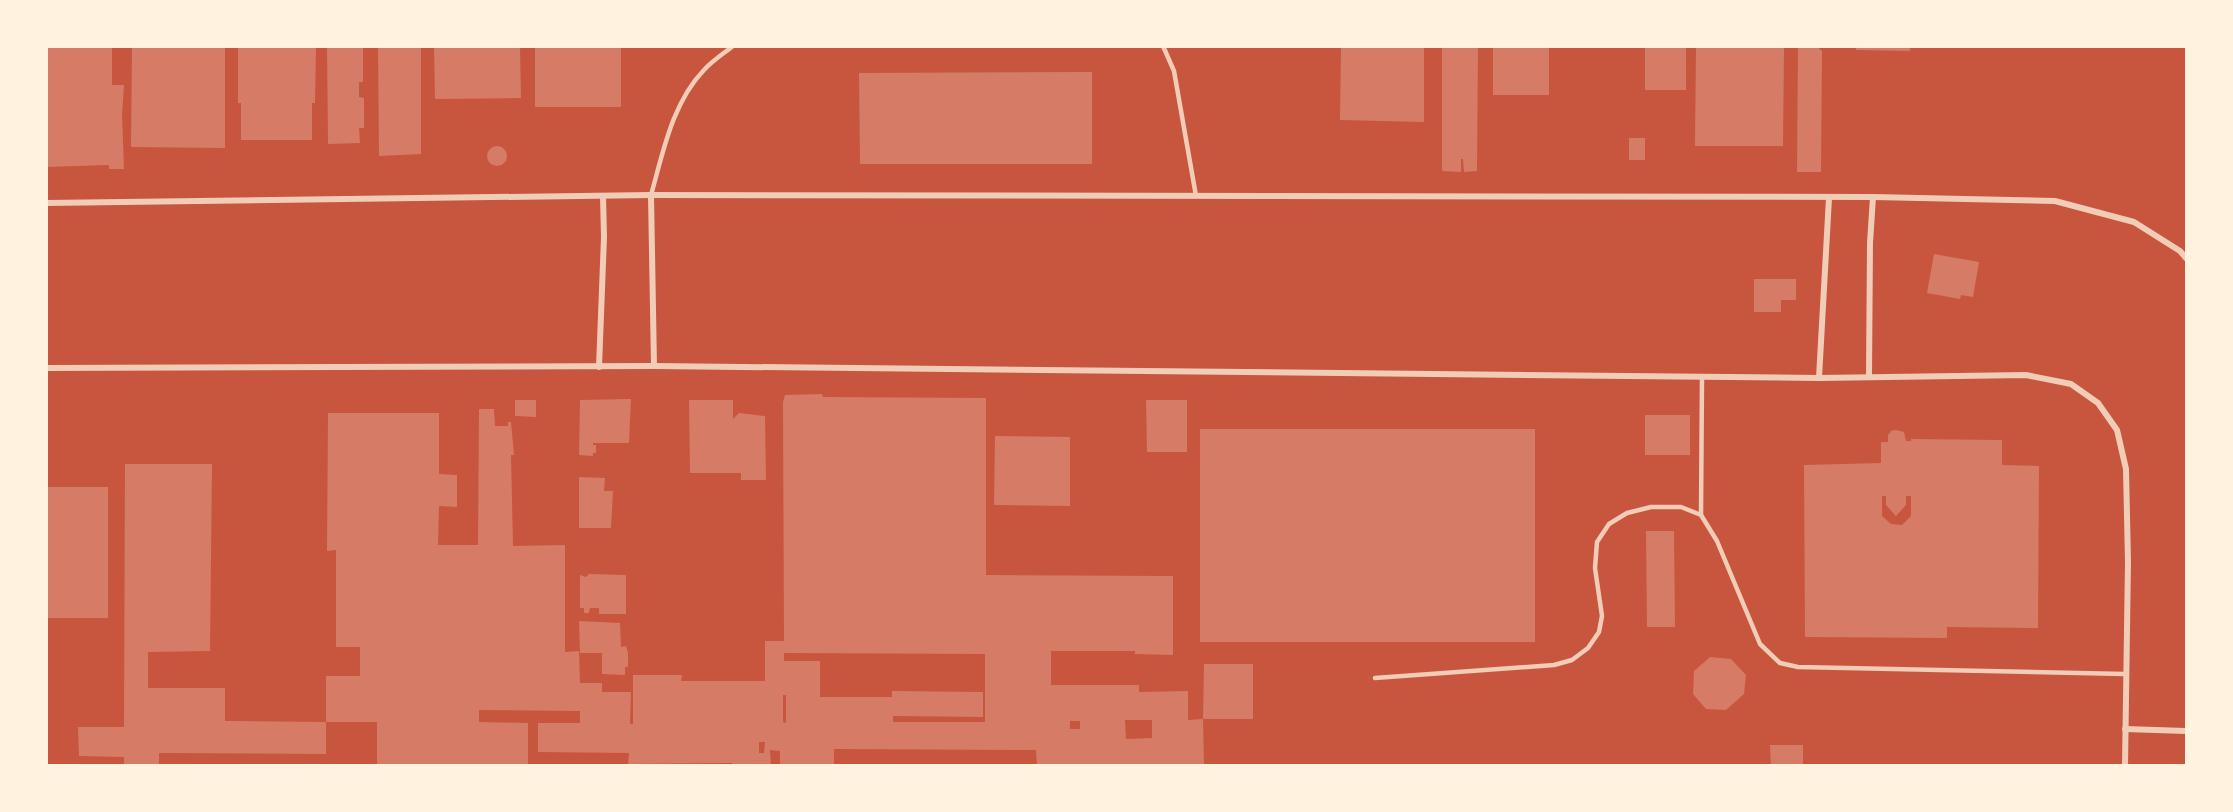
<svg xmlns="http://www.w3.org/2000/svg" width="2233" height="812" viewBox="0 0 2233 812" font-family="'Work Sans',sans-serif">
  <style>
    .building { fill: #d67c66; fill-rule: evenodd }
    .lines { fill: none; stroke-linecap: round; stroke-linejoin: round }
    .service { stroke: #f1ccb7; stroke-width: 4.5 }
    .minor { stroke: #f1ccb7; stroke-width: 6 }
  </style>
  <rect width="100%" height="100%" fill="#c8553d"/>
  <g class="building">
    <polygon points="46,46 112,46 112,85 124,85 122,115 124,169 109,169 109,165 46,167"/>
    <polygon points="132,46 225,46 225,148 131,147"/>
    <polygon points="238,46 316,46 315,103 312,103 312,140 241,140 241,103 238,103"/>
    <polygon points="327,46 363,46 363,82 359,82 359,97 364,98 364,128 359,128 360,143 328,144"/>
    <polygon points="378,46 421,46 421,154 379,156"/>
    <polygon points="434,46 520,46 521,98 435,99"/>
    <rect x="535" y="46" width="86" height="61"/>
    <polygon points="1341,46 1424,46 1424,122 1340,120"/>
    <polygon points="1442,46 1478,46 1477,171 1464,172 1463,159 1461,159 1461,172 1442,171"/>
    <rect x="1493" y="46" width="56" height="49"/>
    <rect x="1645" y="46" width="41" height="44"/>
    <polygon points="1696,46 1784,46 1783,146 1695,146"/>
    <polygon points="1798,46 1816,46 1822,51 1821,172 1797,172"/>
    <polygon points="1856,46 1910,46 1910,51 1856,50"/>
    <polygon points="1092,72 1092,164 860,164 859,73"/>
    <rect x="1629" y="138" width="16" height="22"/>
    <circle cx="497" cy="156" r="10"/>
    <polygon points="1934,254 1979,262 1973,297 1961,295 1960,299 1927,293"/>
    <polygon points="1754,279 1796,279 1796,300 1781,300 1781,312 1754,312"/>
    <path d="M822,394L823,397L986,398V575L1173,576V655L1135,654V651H1051V685H1139V692L1188,691V720L1203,719L1204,664H1253V719H1203L1204,766H1037L1036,750L834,749V766L780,764V751L770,750L771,766H732V763L628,764L629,753L538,752V723H580V711L479,710V722L528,723V766H377V722H326V676H360V647H336V550L327,551L328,413H439V474L457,475V507L439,506L438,545H478L479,409H494L495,426H508V422H511L514,455H511L513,546L565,545V652L579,651L580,683H602V692H631L630,724H633V675H682L681,681H765V641H784L783,402L785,395ZM784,653L985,654V722H893V716L983,717V692L892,691V697H820V661H784ZM783,695H786V723L783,722ZM1125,720H1152V738L1126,739ZM1070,721H1080V729H1070ZM759,742H765L764,753H759Z"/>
    <polygon points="631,399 629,443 593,443 593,445 596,445 596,453 593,453 593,456 579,455 580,400"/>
    <polygon points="515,400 536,400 536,417 515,416"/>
    <polygon points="689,400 733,400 733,419 739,413 765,416 766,480 741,480 741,473 690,473"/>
    <polygon points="1146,400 1187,400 1187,452 1147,452"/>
    <rect x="1645" y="415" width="45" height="40"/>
    <rect x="1200" y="429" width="335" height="213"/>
    <path d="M1896,430L1904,432L1906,441H1911V439L2002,440V465L2039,466L2038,628L1947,627V638L1805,637L1804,465L1881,463V442H1888V435L1891,431ZM1882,496H1886V505L1896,516L1906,505V496H1911V516L1902,525L1891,524L1882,516Z"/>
    <polygon points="995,436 1070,437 1070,506 994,505"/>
    <polygon points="125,464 212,464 210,651 148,652 148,688 225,688 225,721 326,722 326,754 159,753 159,766 124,766 124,757 79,756 78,727 124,727"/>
    <polygon points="579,477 605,478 604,491 613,491 611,528 579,528"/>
    <rect x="46" y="487" width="62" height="131"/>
    <polygon points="1646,531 1674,531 1675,627 1647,627"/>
    <polygon points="589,574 626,575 626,614 599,614 599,608 590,608 589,613 584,613 584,608 580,608 580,575 586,577"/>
    <polygon points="579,621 620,623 621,647 626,646 628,653 628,667 625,667 625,675 602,674 602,653 580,653"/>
    <polygon points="1710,657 1731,659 1746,675 1744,694 1726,710 1706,709 1693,694 1694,671"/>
    <polygon points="1770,745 1803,745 1803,766 1771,766"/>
  </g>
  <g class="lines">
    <g class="service">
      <polyline points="1163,46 1174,71 1196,196"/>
      <path d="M651,195C663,153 672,103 704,70C712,61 723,54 733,46"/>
      <polyline points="1701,515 1702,377"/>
      <polyline points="1375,678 1554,665 1572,660 1588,648 1599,632 1602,616 1595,568 1597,542 1609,524 1627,513 1651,507 1681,507 1701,515 1717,541 1760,644 1780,663 1798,667 2125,674"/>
    </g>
    <g class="minor">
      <polyline points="651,195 654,366"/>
      <polyline points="46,203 651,195 1873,197 2055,201 2134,222 2180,251 2186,258"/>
      <polyline points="599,367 604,237 603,196"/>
      <polyline points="46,368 654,366 1819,378 2026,375 2071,384 2098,403 2117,430 2126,469 2128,562 2125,766"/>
      <polyline points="1869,376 1870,243 1873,197"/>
      <polyline points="1819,378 1829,198"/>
      <polyline points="2125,729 2186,731"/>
    </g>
  </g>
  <rect width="2233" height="812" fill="none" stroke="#fff3e0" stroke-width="96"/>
</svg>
